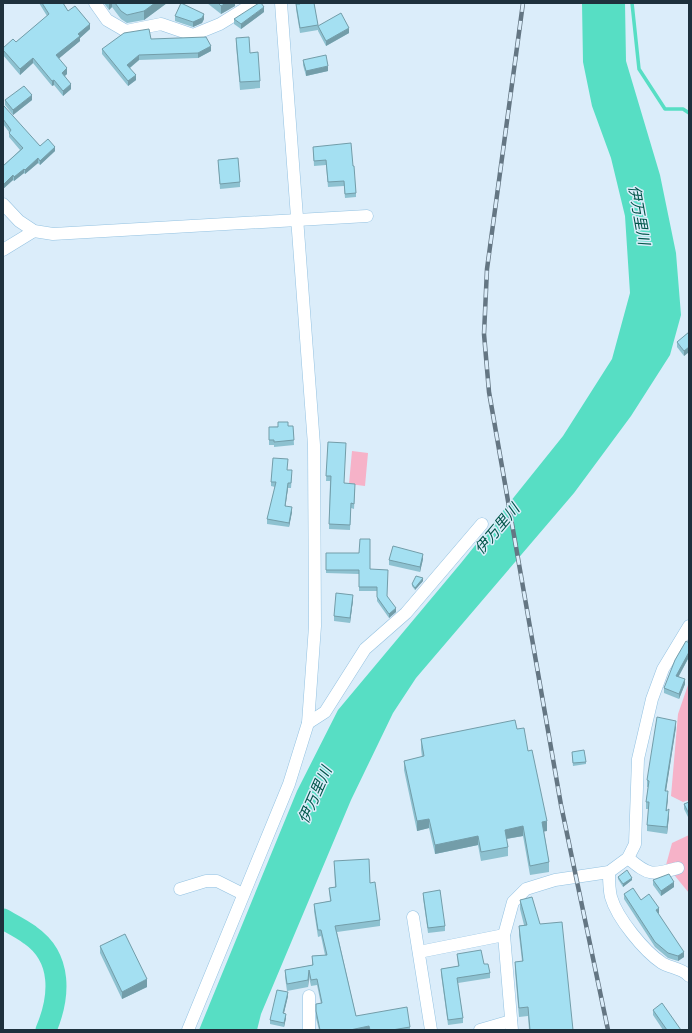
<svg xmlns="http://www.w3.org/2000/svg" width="692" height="1033" viewBox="0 0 692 1033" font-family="Mulish,'Noto Sans JP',sans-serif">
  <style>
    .green { fill: #f6b2c8 }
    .water { fill: #57dec4 }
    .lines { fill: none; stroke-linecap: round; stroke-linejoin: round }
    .stream { stroke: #57dec4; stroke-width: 3.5 }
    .river { stroke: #57dec4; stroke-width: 21 }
    .minor-casing { stroke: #94c2e1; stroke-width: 13 }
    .minor { stroke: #fff; stroke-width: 12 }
    .rail-casing { stroke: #647683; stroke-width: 4.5 }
    .rail { stroke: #dbedfa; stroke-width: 3; stroke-dasharray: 9; stroke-linecap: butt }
    .wall { fill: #8dc1d0 }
    .shaded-wall { fill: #739da9 }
    .building { fill: #a4e0f2; stroke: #739da9 }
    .labels { text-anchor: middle; stroke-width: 3; stroke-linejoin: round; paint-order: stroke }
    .water-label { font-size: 15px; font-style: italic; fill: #025549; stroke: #dbedfa }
  </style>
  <rect width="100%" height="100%" fill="#dbedfa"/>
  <g class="green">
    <polygon points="352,451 368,453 365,486 349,484"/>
    <polygon points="689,682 689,800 683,802 671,796 678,714"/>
    <polygon points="689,835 689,893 666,865 672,843"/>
  </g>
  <polygon class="water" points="582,3 625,3 626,61 660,175 676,253 681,315 670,355 631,416 574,493 416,678 393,713 351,800 261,1014 257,1030 199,1030 297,791 338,710 461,563 563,436 612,359 630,293 625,216 611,158 592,106 583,62"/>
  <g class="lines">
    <polyline class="stream" points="632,3 639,69 665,109 683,109 689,113"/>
    <path class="river" d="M3,919C12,924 22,929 30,935C63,958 60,997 46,1030"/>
    <g class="minor-casing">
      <g id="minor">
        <polyline points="95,3 107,20 126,31 161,24 193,35 220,24 254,3"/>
        <polyline points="3,204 19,221 34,231 53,234 367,216"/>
        <polyline points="3,250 34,231"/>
        <polyline points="308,723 325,712 365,649 406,613 482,524"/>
        <path d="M628,858C649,876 652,875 678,868"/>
        <path d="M609,872C609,880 609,889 611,897C617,918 644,951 662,963C670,968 682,968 689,976"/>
        <polyline points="180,889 206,881 217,881 243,894"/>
        <polyline points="413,917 431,1030"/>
        <polyline points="419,952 504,935"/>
        <polyline points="188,1030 289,784 308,723 315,626 314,445 281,3"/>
        <polyline points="309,1030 309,996"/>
        <polyline points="480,1030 511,1021"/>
        <polyline points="512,1030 504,935 513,902 526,889 555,880 609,872 628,858 635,844 638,759 652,699 663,669 689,626"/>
      </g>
    </g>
    <use href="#minor" class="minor"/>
    <g class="rail-casing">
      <polyline id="rail" points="523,3 487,269 484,334 489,392 561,805 608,1030"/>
    </g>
    <use href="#rail" class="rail"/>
  </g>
  <g class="wall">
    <polygon points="39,3 63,3 68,11 90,29 80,38 80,41 59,58 67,74 65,76 71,89 63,96 54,85 52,86 33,63 20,75 3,55 3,48 16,42 47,16"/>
    <polygon points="104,3 167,3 144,20 127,23 121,19 112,7 109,10"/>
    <polygon points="207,3 235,3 235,6 221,14"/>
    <polygon points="299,3 314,3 318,26 349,33 326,46 318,31 318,30 300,33 296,9 296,4 299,4"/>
    <polygon points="264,12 241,29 234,24 234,19"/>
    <polygon points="175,16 204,19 202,23 193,27 175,21"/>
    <polygon points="236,38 250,53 260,81 260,88 240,90 236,45"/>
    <polygon points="151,39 211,51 198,58 139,60 130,68 136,80 128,86 102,54 102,49"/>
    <polygon points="303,60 328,71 306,76 303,65"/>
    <polygon points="5,100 32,100 13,115 5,105"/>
    <polygon points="3,107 40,146 55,151 40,165 38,163 25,174 24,173 14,181 13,180 3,189 3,166 20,150 9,137 9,132 3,124"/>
    <polygon points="313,147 353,166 356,193 356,197 345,198 344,186 328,187 326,165 314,166"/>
    <polygon points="218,160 240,182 240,187 220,189"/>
    <polygon points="689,332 689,352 684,356 677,347 677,342"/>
    <polygon points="288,426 293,426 294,445 274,447 274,445 269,445 269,427"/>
    <polygon points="328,442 344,483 355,489 354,509 351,508 350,530 329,529 330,481 326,481"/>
    <polygon points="287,470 292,475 291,488 288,488 285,506 292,512 289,527 267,524 267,519 275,487 271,486 271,482"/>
    <polygon points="326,553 370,569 387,596 396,612 389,618 377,601 377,591 359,591 359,574 326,573"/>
    <polygon points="423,559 420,572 389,565 389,560"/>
    <polygon points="423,581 415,590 412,586 412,584"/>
    <polygon points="353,600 350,623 334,621 334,616"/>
    <polygon points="689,643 689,657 679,676 685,684 679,699 664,693 664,688"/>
    <polygon points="676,727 666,791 668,798 666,811 669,816 667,834 647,831 647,825 649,809 646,809 646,802 648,787 647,787 647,780"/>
    <polygon points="517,729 528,751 547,831 544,831 549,862 549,872 530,875 523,836 506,839 508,847 508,856 481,861 478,845 435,854 429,828 417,831 404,770 404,761 422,757 421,749 421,739"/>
    <polygon points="572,755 586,762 586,764 573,766"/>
    <polygon points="689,802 689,819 684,809 684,804"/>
    <polygon points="334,861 370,883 380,920 380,926 337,932 356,1016 410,1027 410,1030 319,1030 316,1018 316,1004 321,1004 317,985 311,986 309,977 308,987 287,991 285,977 285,970 312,965 312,956 325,955 321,936 318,937 314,911 314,904 330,901 329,888 335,887"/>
    <polygon points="618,877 632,880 623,887 618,879"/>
    <polygon points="653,880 674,887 661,896 653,885"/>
    <polygon points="423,893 445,926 445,931 428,933 423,898"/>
    <polygon points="624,894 641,900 659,913 658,913 684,957 678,961 668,958 655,947 624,899"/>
    <polygon points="520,900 573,1030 529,1030 528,1016 519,1017 515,971 515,962 522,961 519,935 519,926 524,925 520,909"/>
    <polygon points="100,946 147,987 122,999 100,953"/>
    <polygon points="457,954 484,964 490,973 490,978 458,983 463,1018 463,1023 448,1025 441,974 441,969 458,966"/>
    <polygon points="288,996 284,1013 286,1018 284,1027 270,1024 270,1020"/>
    <polygon points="653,1010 681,1030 663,1030 653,1015"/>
  </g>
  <g class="shaded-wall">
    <polygon points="109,3 112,3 112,7 109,10"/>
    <polygon points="155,3 167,3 144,20 144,11"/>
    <polygon points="226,3 235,3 235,6 221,14 221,6"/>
    <polygon points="264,7 264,12 241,29 241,24"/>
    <polygon points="204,14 204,19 202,23 193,27 193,22"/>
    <polygon points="90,24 90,29 80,38 80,41 56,61 56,55 78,34"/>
    <polygon points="349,28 349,33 326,46 326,41"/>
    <polygon points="211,46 211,51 198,58 198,53"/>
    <polygon points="139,55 139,60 127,70 127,65"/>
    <polygon points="33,58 33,63 20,75 20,69"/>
    <polygon points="328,66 328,71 306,76 306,71"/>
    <polygon points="67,68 67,74 62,78 62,73"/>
    <polygon points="136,75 136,80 128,86 128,81"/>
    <polygon points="54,80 54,85 52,86 52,81"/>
    <polygon points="71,84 71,89 63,96 63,91"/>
    <polygon points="32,95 32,100 13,115 13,110"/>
    <polygon points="55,147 55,151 40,165 40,161"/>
    <polygon points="38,158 38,163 25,174 25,170"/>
    <polygon points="24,169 24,173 14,181 14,177"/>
    <polygon points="13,175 13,180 3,189 3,185"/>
    <polygon points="689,347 689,352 684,356 684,351"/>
    <polygon points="288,483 288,488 285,510 285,506"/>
    <polygon points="292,507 292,512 289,527 289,523"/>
    <polygon points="423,554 423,559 420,572 420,567"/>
    <polygon points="423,578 423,581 415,590 415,588"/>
    <polygon points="353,595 353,600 350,623 350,618"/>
    <polygon points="396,608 396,612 389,618 389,614"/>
    <polygon points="689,652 689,657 676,681 676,676"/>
    <polygon points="685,679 685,684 679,699 679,694"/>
    <polygon points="676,721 676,727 665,797 665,791"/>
    <polygon points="668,791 668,798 666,818 666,811"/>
    <polygon points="669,809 669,816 667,834 667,827"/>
    <polygon points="429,819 429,828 417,831 417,821"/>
    <polygon points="547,821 547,831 542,832 542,822"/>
    <polygon points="523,826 523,836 505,839 505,830"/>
    <polygon points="478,836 478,845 435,854 435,845"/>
    <polygon points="632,878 632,880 623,887 623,884"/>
    <polygon points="674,882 674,887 661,896 661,891"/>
    <polygon points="659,908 659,913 656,915 656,910"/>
    <polygon points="684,952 684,957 678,961 678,956"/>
    <polygon points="309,970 309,977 308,987 308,980"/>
    <polygon points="147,979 147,987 122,999 122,992"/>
    <polygon points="288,992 288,996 283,1017 283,1013"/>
    <polygon points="286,1014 286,1018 284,1027 284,1023"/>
    <polygon points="369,1026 369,1030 350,1030"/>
  </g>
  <g class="building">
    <polygon points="42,3 63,3 68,11 75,6 90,24 78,34 80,36 56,55 67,68 62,73 71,84 63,91 54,80 52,81 33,58 20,69 3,50 3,48 13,39 16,42 49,14"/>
    <polygon points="115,3 155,3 144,11 127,15 121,11"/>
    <polygon points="181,3 204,14 202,18 193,22 175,16"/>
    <polygon points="218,3 226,3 221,6"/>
    <polygon points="259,3 261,3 264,7 241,24 234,19"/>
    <polygon points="300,3 314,3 318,25 300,28 296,4 300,4"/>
    <polygon points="341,13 349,28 326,41 318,26"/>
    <polygon points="149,29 151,39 206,37 211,46 198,53 139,55 127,65 136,75 128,81 102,49 124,33"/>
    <polygon points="249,37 250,53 258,52 260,81 240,82 236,38"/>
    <polygon points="326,55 328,66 306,71 303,60"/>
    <polygon points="24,86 32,95 13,110 5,100"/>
    <polygon points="4,106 40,146 48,139 55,147 40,161 38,158 25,170 24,169 14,177 13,175 3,185 3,166 23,148 9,133 11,130 3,119 3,107"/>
    <polygon points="351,143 353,166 354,166 356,193 345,194 344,181 328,182 326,160 314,161 313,147"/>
    <polygon points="238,158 240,182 220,184 218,160"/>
    <polygon points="689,332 689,347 684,351 677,342"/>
    <polygon points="278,422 288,422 288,426 293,426 294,440 274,442 274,440 269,440 269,427 278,427"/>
    <polygon points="328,442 346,443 344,483 355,484 354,504 351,503 350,525 329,524 331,476 326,476"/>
    <polygon points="273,458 288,459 287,470 292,470 291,483 288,483 285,506 292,507 289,523 267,519 276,482 271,482"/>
    <polygon points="360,539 370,539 370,569 388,570 387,596 396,608 389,614 377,597 377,587 359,587 359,570 326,570 326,553 359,553"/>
    <polygon points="393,546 423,554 420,567 389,560"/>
    <polygon points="416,576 423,578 415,588 412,584"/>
    <polygon points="336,593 353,595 350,618 334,616"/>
    <polygon points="686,641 689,643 689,652 676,676 685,679 679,694 664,688 675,660"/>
    <polygon points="657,717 676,721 665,791 668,791 666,811 669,809 667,827 647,825 649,802 646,802 649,781 647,780"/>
    <polygon points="515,720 517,729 524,728 528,751 532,750 547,821 542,822 549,862 530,866 523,826 505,830 508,847 481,852 478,836 435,845 429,819 417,821 404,761 424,756 421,739"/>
    <polygon points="584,750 586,762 573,763 572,752"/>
    <polygon points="689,802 689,814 684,804"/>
    <polygon points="369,859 370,883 375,882 380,920 335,926 356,1016 407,1007 410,1027 392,1030 370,1030 369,1026 350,1030 320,1030 316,1011 316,1004 322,1003 317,979 311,980 309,970 308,980 287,984 285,970 313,965 312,956 327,955 321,930 318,930 314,904 331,901 329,888 336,887 334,861"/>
    <polygon points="627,870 632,878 623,884 618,877"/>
    <polygon points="669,874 674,882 661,891 653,880"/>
    <polygon points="633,888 641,900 649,894 659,908 656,910 684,952 678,956 668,953 655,942 624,894"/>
    <polygon points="440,890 445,926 428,928 423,893"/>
    <polygon points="532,897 540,924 562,922 573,1030 530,1030 528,1007 519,1008 515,962 523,961 519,926 527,925 520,900"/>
    <polygon points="125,934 147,979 122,992 100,946"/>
    <polygon points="481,950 484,964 488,964 490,973 457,978 463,1018 448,1020 441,969 459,966 457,954"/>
    <polygon points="277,990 288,992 283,1013 286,1014 284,1023 270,1020"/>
    <polygon points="662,1003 681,1030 667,1030 653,1010"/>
  </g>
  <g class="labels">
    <g class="water-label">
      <text transform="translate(639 215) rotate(80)" y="5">伊万里川</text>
      <text transform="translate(497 529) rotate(-50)" y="5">伊万里川</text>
      <text transform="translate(315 795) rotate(-66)" y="5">伊万里川</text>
    </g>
  </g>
  <rect width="692" height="1033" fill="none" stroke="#1e313d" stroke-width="8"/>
</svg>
